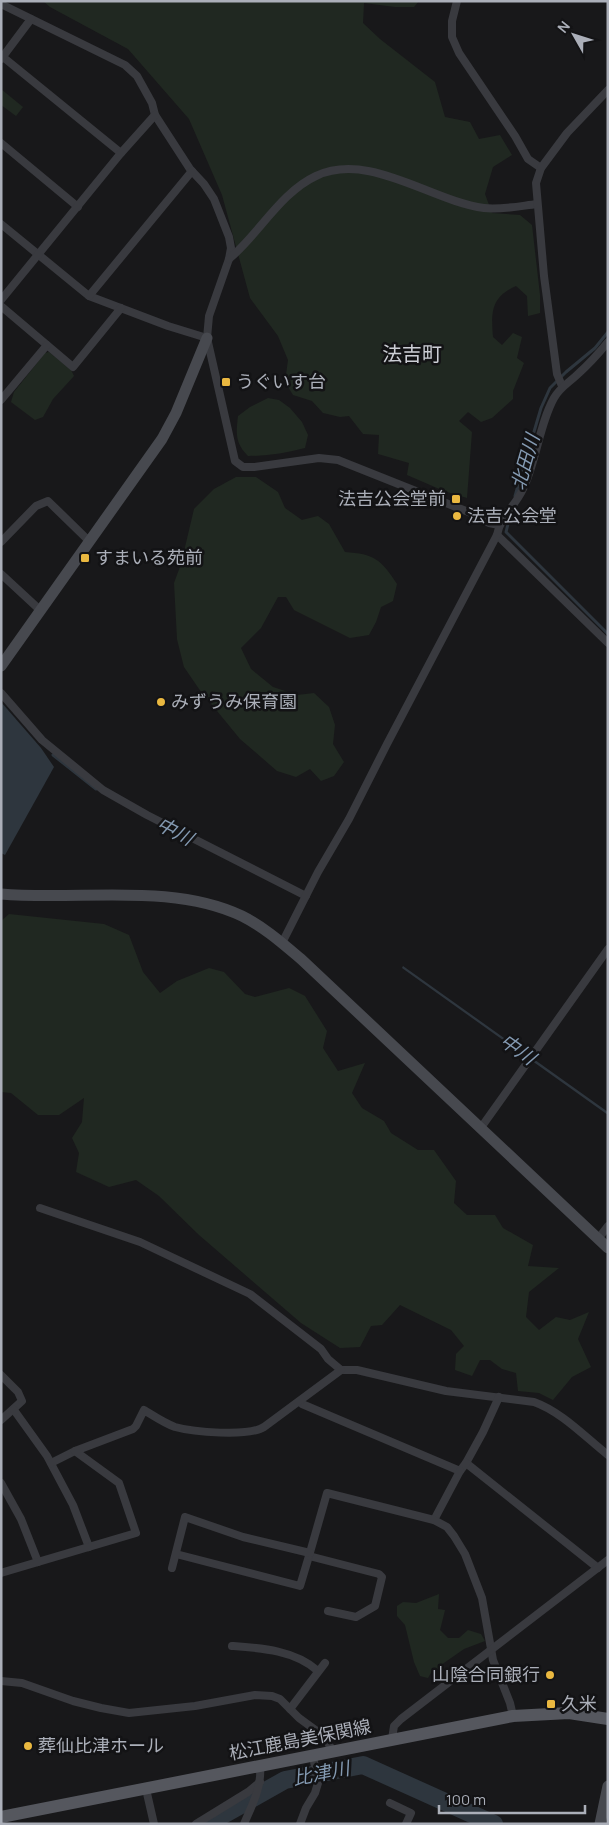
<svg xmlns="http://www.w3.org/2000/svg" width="609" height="1825" viewBox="0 0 609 1825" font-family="Manrope,'Noto Sans JP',sans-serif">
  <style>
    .green { fill: #202821 }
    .water { fill: #2e363e }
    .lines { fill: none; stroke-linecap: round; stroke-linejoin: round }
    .stream { stroke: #2e363e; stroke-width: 3 }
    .river { stroke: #2e363e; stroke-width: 18 }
    .street { stroke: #393a3f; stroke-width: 8 }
    .secondary { stroke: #47494f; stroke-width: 11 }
    .primary { stroke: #55575e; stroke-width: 12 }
    .poi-dot { fill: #eab840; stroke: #131315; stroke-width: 2 }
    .labels { text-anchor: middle; stroke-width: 5; stroke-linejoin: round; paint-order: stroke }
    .poi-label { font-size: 18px; fill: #abafb9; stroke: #131315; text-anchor: start }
    .street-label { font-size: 18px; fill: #abafb9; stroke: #131315 }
    .water-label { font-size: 19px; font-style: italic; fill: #849ab2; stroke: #131315 }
    .quarter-label { font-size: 20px; fill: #ccced5; stroke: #131315 }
  </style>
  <rect width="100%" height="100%" fill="#18181a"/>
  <g class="green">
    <path d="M43,1H419L414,7H395L364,3L363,23L380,39L435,82L445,117L470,122L479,139L500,135L512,155L493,167L485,194L492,213L520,215L532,225L540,295V313L528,316L527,296L516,286C491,297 491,312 493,337L502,345L513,333L522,337L517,358L524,363L513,391V399L492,418L481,422L468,412L459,421L472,432L467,498L444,491L407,475L409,463L378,454L379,435L363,434L349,416L340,417L323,413L312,401L293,395L285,382L288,360L278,336L250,298L222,195L189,119L128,49L50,7Z"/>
    <polygon points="1,89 23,107 16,116 1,105"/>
    <polygon points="49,352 71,370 74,376 53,399 43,417 35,420 11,402 14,392 45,353"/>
    <path d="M268,398L279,400L290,408L302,422L308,435L305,448C286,453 268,456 248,456C235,443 236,434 238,416L250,407Z"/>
    <path d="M236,477H256L278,492L285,508L302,520L318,516L329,524L345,552C374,554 381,559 397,584L393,601L381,607L376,622L369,635L350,638L294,610L286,597H278L261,628L241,648L251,669L273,687L297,695L314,693L329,707L335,725L333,744L344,762L334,776L321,781L310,769L296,777L277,771L240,739L199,689L184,667L177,639L174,583L181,564L194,509L214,489Z"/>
    <polygon points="9,914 104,924 129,935 143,972 160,993 177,981 209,968 224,972 245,994 255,997 289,988 305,996 327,1031 323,1048 338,1071 365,1063 352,1093 362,1108 384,1121 391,1133 418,1150 434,1150 456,1181 454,1203 467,1215 495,1215 503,1228 533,1245 528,1266 559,1268 529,1292 526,1317 539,1330 556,1317 570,1320 589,1312 578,1339 591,1367 572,1377 553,1400 539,1393 518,1391 516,1373 502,1369 490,1360 480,1360 472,1376 455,1370 456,1354 464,1346 451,1330 400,1305 382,1325 371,1326 360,1347 340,1348 301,1323 199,1235 159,1196 136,1180 109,1187 76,1172 79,1153 72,1138 82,1122 84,1098 59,1115 38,1115 11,1093 1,1092 1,921"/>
    <polygon points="439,1594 438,1609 445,1610 440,1630 448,1638 459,1638 468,1630 481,1634 485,1641 464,1649 441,1665 440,1673 436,1677 432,1671 428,1678 420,1676 414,1662 405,1625 397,1616 397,1606 403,1602 416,1603"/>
  </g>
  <g class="water">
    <polygon points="1,702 41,748 54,767 5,855 1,853"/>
    <polygon points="403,966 608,1112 608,1115 402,968"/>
  </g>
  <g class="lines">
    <g class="stream">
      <polyline points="515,496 541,408 550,388 566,372 595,348 608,332"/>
      <polyline points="511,512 506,532 608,634"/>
      <polyline points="53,755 96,789"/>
    </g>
    <polyline class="river" points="207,1824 285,1780 363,1765 494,1824"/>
    <g class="street">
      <polyline points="457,1 452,21 452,37 459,53 515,136 528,159 541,168"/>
      <polyline points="1,4 125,65 137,76 152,103 155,115 190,169 204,184 214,199 229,237 231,248 229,259 209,316 207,338 235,461 243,467 254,467 319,458 338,460 471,513 489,523 499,525"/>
      <polyline points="3,57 121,153"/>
      <polyline points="1,59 31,19"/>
      <polyline points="1,143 78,207"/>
      <polyline points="1,224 89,296 168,326 207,338"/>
      <path d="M229,259C258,235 281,192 316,176C369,151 431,201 484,208C501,210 520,206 537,204"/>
      <polyline points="89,296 192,171"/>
      <polyline points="1,300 121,153 155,115"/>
      <polyline points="1,306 73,367 121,308"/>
      <polyline points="562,386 557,374 544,276 536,183 541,168 567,133 608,90"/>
      <polyline points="1,400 47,345"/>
      <polyline points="497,535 608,643"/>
      <polyline points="1,542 36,506 48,501 89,541"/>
      <polyline points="1,574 40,610"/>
      <polyline points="1,693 42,740 103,790 147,815 306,896"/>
      <path d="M282,943L318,872L349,819L387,744L497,535C500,517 516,505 523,489C537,460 539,425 554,398C560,387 570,382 579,373C589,364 599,353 608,342"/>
      <polyline points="480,1129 608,949"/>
      <path d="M40,1208L140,1242L250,1294L321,1349L328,1359L341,1370H357L446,1391L534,1402C562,1412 585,1437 608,1455"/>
      <polyline points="598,1239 608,1226"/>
      <polyline points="1,1375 18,1392 22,1401 1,1420"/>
      <polyline points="499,1397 483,1432 466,1463 598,1568"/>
      <polyline points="300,1401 302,1404 460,1471 466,1463"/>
      <polyline points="14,1410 47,1456 73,1505 89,1547"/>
      <polyline points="51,1463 75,1451"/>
      <polyline points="1,1483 21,1519 38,1562"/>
      <polyline points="434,1520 460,1471"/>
      <polyline points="176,1554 300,1586 309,1556 379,1574 382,1577 375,1606 356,1617 328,1611"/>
      <polyline points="309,1556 327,1493 434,1520 447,1527 454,1536 465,1554 482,1598 493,1660 510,1703 513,1716"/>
      <polyline points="172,1568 185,1517 243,1537 310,1553"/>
      <path d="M1,1573L136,1533L119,1483L75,1451L133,1429L136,1426L144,1410C154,1416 164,1423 175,1427C193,1432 248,1437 264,1427L341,1370"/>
      <path d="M232,1646C261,1648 295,1650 318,1671"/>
      <polyline points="1,1681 22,1683 73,1701 101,1708 129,1713 195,1706 255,1695 272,1696 280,1699 299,1718 325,1737 333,1752"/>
      <polyline points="290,1709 325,1663"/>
      <polyline points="392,1739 394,1726 401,1719 608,1560"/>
      <polyline points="146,1789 154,1824"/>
      <polyline points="390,1803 411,1813 406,1824"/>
      <polyline points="196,1824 248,1792 260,1782"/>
      <path d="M244,1824C252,1805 262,1787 260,1766"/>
      <polyline points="300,1824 306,1808 315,1793 318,1783 313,1756"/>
    </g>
    <g class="secondary">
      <polyline points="1,666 162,439 176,413 207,338"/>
      <path d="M1,894C79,901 171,882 242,916C264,927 282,943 301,959L608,1248"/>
      <polyline points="600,1824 608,1786"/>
    </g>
    <polyline class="primary" points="1,1817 513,1716 569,1713 608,1719"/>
  </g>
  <g class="poi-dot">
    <rect x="221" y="377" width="10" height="10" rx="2.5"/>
    <rect x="451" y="494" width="10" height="10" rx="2.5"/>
    <circle cx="457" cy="516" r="5"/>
    <rect x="80" y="553" width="10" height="10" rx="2.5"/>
    <circle cx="161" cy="702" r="5"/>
    <circle cx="550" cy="1675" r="5"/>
    <rect x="546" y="1699" width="10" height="10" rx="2.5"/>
    <circle cx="28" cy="1746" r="5"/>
  </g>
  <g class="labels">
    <g class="poi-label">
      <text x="236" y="388">うぐいす台</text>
      <text x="446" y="505" text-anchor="end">法吉公会堂前</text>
      <text x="467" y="522">法吉公会堂</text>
      <text x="95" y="564">すまいる苑前</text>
      <text x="171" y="708">みずうみ保育園</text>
      <text x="540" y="1681" text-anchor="end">山陰合同銀行</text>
      <text x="561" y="1710">久米</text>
      <text x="38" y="1752">葬仙比津ホール</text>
    </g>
    <g class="street-label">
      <text transform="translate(300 1740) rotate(-11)" y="6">松江鹿島美保関線</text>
    </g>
    <g class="water-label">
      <text transform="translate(525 462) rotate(-74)" y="7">北田川</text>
      <text transform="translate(175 831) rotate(27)" y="7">中川</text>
      <text transform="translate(518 1049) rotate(35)" y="7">中川</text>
      <text transform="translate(321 1773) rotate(-11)" y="7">比津川</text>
    </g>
    <g class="quarter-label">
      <text x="412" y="361">法吉町</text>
    </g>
  </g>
  <rect width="609" height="1825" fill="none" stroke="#abafb9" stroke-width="5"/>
  <g transform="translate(574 35) rotate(309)" stroke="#131315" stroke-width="4" paint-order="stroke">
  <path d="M0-4L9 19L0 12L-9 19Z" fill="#abafb9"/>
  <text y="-8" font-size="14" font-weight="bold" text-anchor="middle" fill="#abafb9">N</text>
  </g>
  <path d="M439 1805v8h146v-8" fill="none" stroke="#abafb9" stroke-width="2.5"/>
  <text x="446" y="1805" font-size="15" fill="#abafb9" stroke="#131315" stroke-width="4" paint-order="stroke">100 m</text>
</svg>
